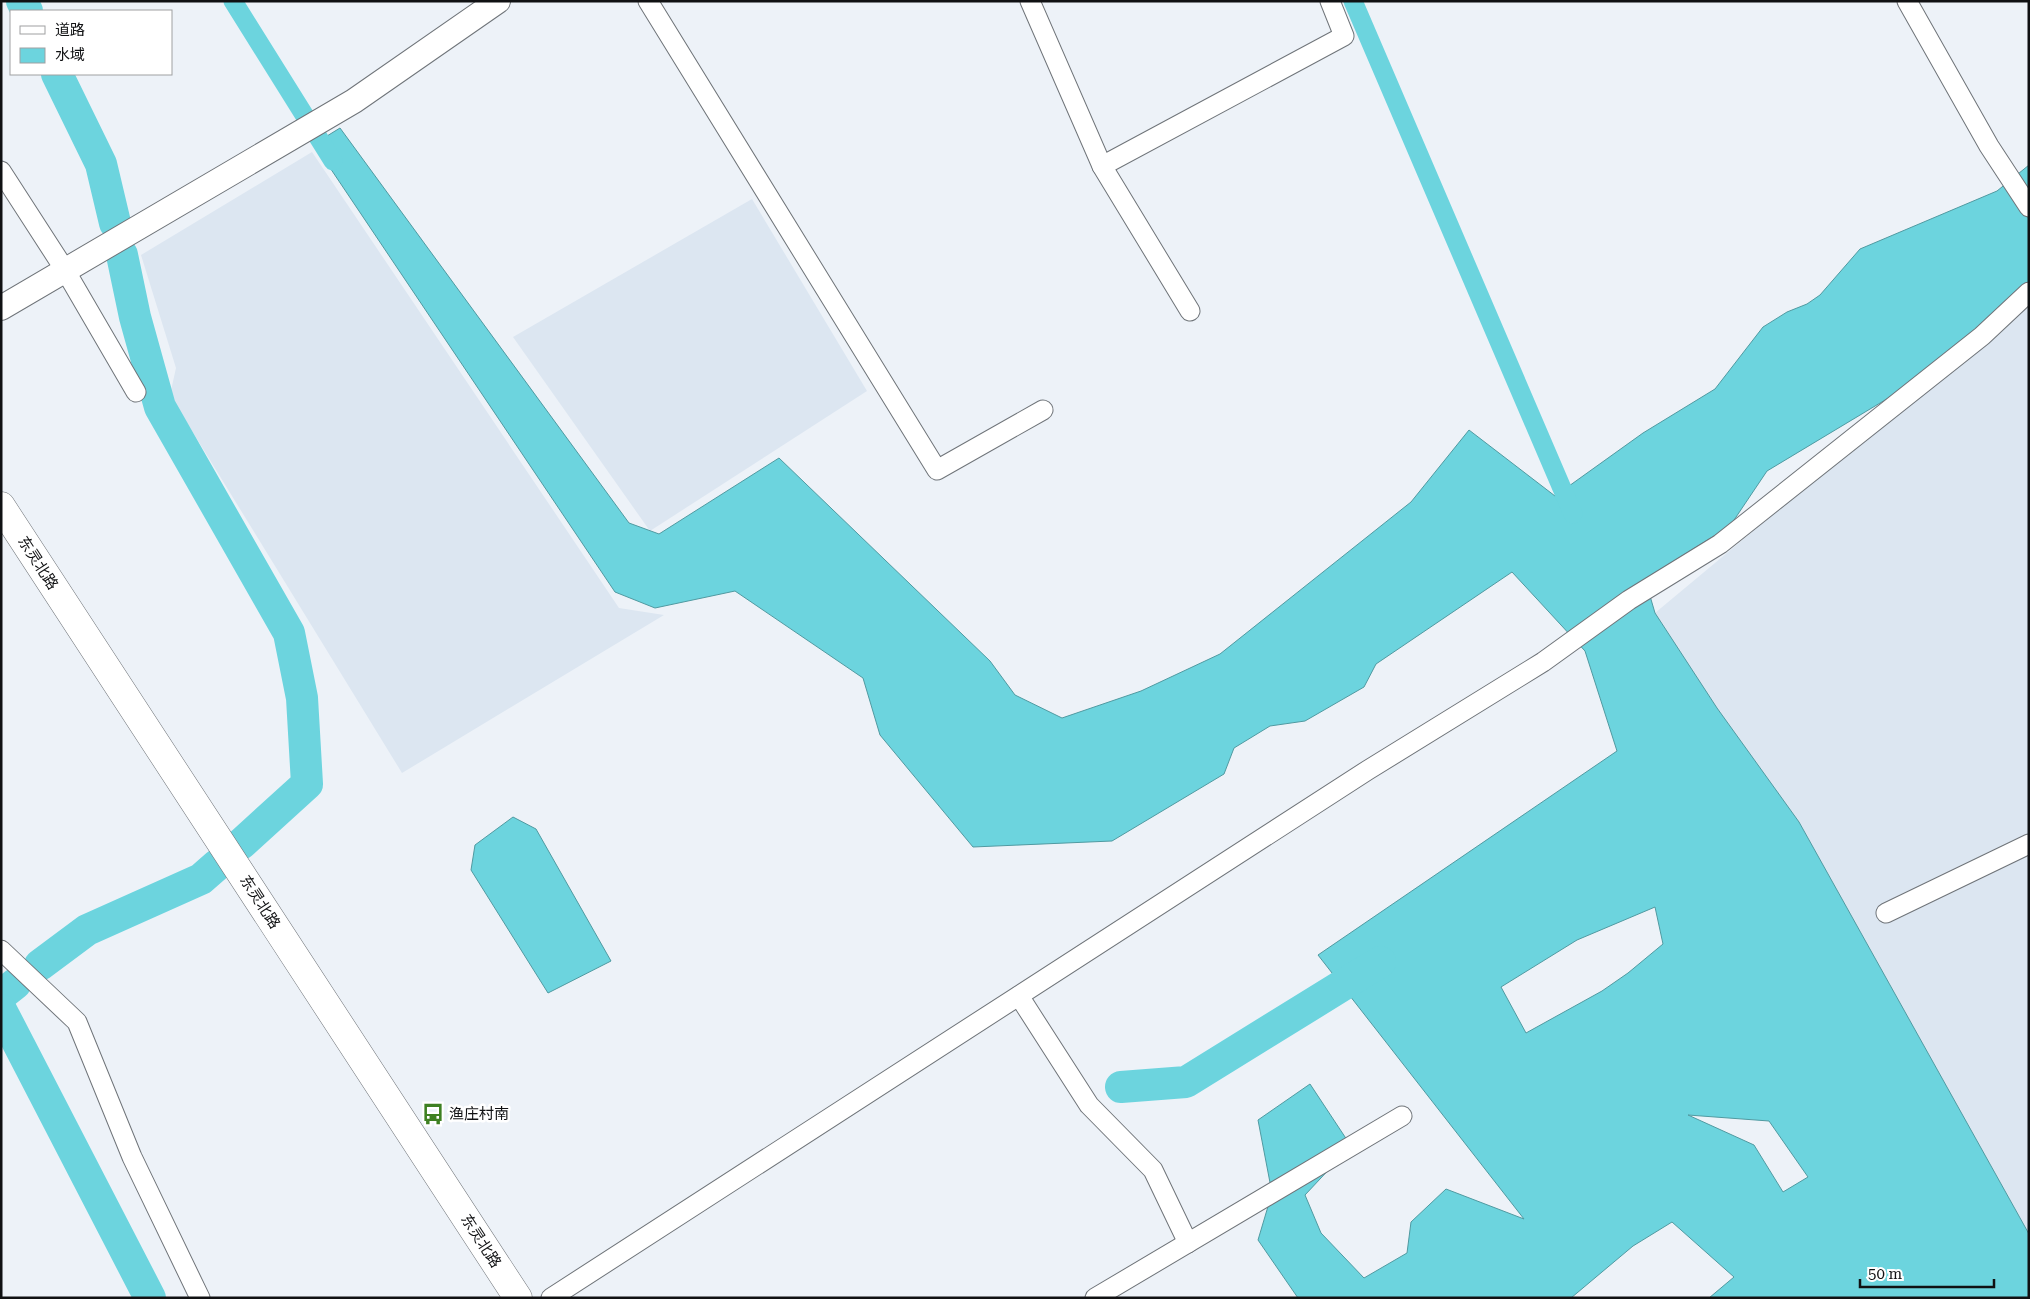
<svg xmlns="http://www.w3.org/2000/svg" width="2030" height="1299" viewBox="0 0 2030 1299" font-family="'Roboto Serif','Noto Sans SC',serif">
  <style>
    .built { fill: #dce6f1 }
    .water { fill: #6cd4de; stroke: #509aa1; fill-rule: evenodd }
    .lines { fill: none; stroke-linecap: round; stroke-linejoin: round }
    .canal { stroke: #6cd4de; stroke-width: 19 }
    .river { stroke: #6cd4de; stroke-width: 32 }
    .minor-casing { stroke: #6f7479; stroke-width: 21 }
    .tertiary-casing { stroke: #6f7479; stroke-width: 26 }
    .primary-casing { stroke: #6f7479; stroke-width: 29 }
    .minor { stroke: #fff; stroke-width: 19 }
    .tertiary { stroke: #fff; stroke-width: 24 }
    .primary { stroke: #fff; stroke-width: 28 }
    .labels { text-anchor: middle; stroke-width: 5; stroke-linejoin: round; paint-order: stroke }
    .street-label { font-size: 15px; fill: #101113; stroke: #fff }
    .poi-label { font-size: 15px; fill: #101113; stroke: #fff; text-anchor: start }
  </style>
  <rect width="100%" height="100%" fill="#edf2f8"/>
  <g class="built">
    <polygon points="312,152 619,608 664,615 402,773 170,395 176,368 141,255"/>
    <polygon points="752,199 867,391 650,531 513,337"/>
    <polygon points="2029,301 2029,1234 1799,822 1717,708 1655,613"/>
  </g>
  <g class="water">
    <path d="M340,128L629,523L659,534L779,458L990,661L1015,695L1062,718L1141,691L1220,654L1411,502L1469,430L1555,496L1643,433L1715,389L1763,327L1787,312L1807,304L1820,295L1860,249L1997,191L2029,165V290L1905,388L1767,471L1730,526L1645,579L1655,613L1717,708L1799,822L2029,1234V1298H1709L1734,1277L1672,1222L1633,1246L1571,1298H1298L1258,1240L1272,1193L1258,1120L1310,1084L1351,1146L1305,1195L1321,1233L1364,1278L1407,1253L1411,1222L1446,1189L1524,1219L1318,955L1617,751L1585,651L1512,572L1376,664L1364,687L1305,721L1270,726L1234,748L1224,774L1112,841L973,847L880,735L863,678L735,591L655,608L615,592L314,144ZM1655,907L1663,944L1628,973L1602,991L1526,1033L1501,987L1577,940ZM1688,1115L1769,1121L1808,1177L1783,1192L1754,1145Z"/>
    <polygon points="513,817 536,829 611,961 548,993 471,870 475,845"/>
  </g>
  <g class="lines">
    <g class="canal">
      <polyline points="233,1 333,161"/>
      <polyline points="1353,1 1573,514"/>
    </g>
    <g class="river">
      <polyline points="22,1 27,11"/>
      <polyline points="57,74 101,164 115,223"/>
      <polyline points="122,255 135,317 160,407 289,633 302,698 307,784 241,844"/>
      <polyline points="40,965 87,930 201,879 217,865"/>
      <polyline points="1,995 15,984"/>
      <polyline points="1,1010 150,1298"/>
      <polyline points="1121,1087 1186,1082 1380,962"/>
    </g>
    <g class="minor-casing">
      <g id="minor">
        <polyline points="648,1 937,470 1043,410"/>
        <polyline points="1030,1 1102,166 1190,311"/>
        <polyline points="1907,1 1989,146 2029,207"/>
        <polyline points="1102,166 1344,36 1330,1"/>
        <polyline points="1,171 65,270 136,392"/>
        <polyline points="1886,913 2029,844"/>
        <polyline points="1,950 77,1022 132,1157 200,1298"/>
        <polyline points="1019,996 1089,1105 1153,1170 1188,1243"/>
        <polyline points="551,1298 1368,770 1543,662 1629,600 1720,544 1982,336 2029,292"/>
        <polyline points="1095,1298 1402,1116"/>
      </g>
    </g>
    <g class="tertiary-casing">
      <polyline id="tertiary" points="1,308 354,101 498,1"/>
    </g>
    <g class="primary-casing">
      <polyline id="primary" points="1,506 518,1298"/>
    </g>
    <use href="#minor" class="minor"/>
    <use href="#tertiary" class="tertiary"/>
    <use href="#primary" class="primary"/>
  </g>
  <defs>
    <g id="bus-bare" transform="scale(1.725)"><path d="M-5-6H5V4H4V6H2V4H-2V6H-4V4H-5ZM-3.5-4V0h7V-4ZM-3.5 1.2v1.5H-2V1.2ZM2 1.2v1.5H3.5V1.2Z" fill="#3e8022" stroke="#fff" stroke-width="2.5" paint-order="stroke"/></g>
  </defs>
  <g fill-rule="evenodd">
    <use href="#bus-bare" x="433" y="1114"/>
  </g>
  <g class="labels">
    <g class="street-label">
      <text transform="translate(38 563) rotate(57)" y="5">东灵北路</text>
      <text transform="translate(260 902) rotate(57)" y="5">东灵北路</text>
      <text transform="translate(481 1241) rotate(57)" y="5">东灵北路</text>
    </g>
    <g class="poi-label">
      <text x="449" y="1119">渔庄村南</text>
    </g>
  </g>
  <rect width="2030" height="1299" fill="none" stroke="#101113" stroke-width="5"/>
  <rect x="10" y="10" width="162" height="65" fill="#ffffff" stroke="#9fa0a1"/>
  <rect x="20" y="26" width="25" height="8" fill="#ffffff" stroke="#9fa0a1"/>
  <text x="55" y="35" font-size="15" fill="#101113">道路</text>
  <rect x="20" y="48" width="25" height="15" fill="#6cd4de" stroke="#9fa0a1"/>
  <text x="55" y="60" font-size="15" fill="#101113">水域</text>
  <path d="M1860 1279v8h134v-8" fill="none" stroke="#101113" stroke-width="2.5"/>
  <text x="1868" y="1279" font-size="15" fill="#101113" stroke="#ffffff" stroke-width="4" paint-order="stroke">50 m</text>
</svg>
